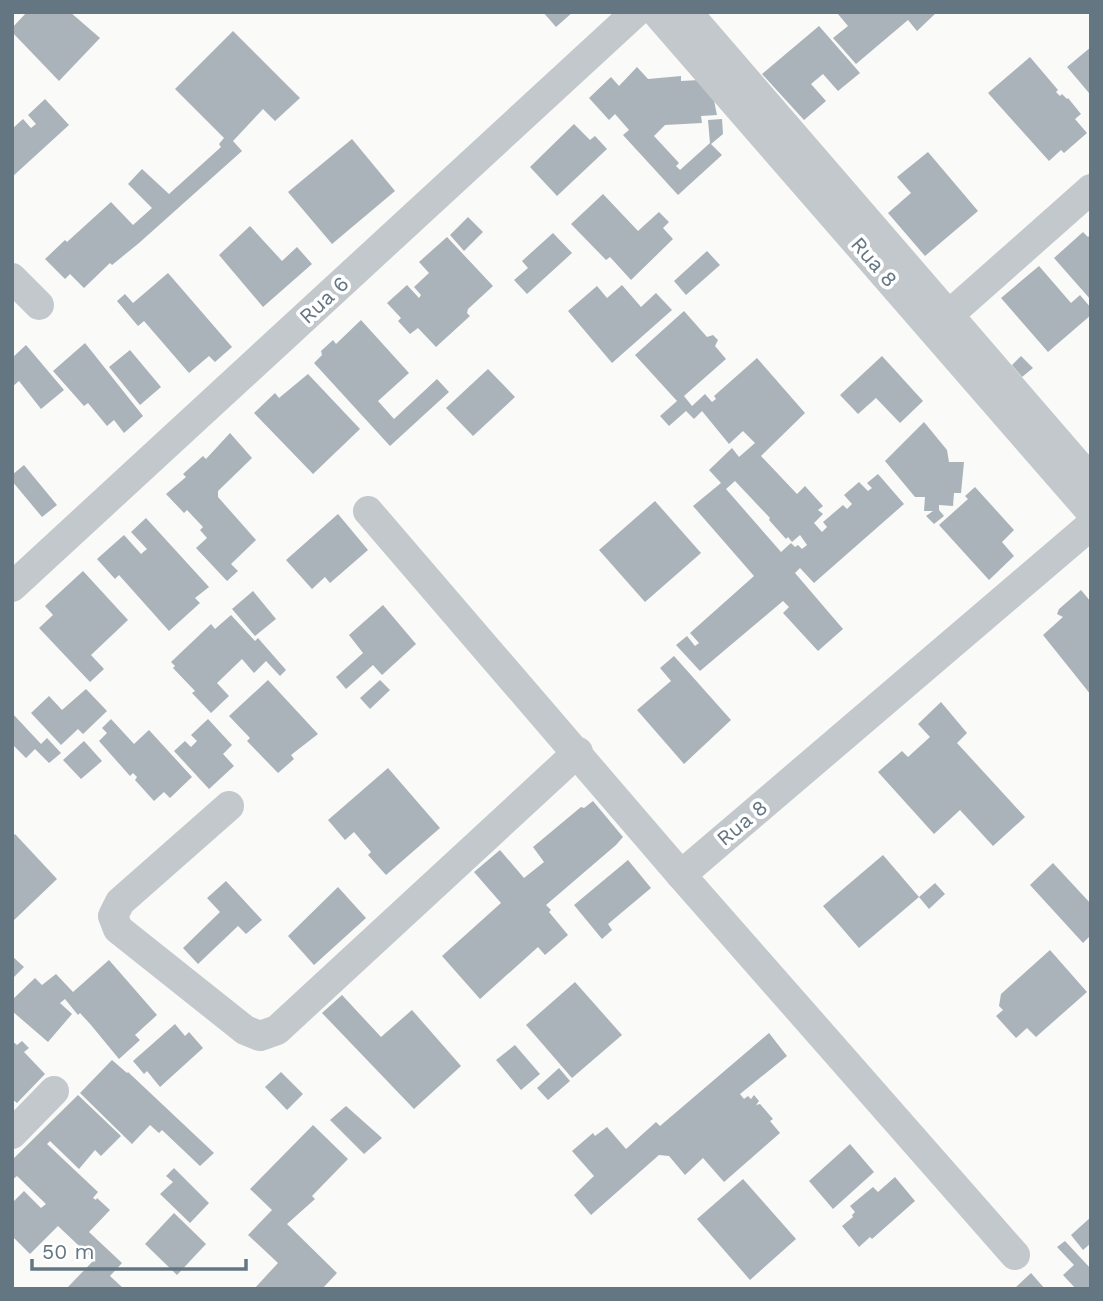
<svg xmlns="http://www.w3.org/2000/svg" width="1103" height="1301" viewBox="0 0 1103 1301" font-family="'Work Sans',sans-serif">
  <style>
    .building { fill: #aab3b9; fill-rule: evenodd }
    .lines { fill: none; stroke-linecap: round; stroke-linejoin: round }
    .minor { stroke: #c3c8cc; stroke-width: 30 }
    .labels { text-anchor: middle; stroke-width: 7; stroke-linejoin: round; paint-order: stroke }
    .street-label { font-size: 21px; fill: #657683; stroke: #fff }
  </style>
  <rect width="100%" height="100%" fill="#fafaf8"/>
  <g class="building">
    <polygon points="27,12 70,12 100,38 59,81 12,32 12,28"/>
    <polygon points="543,12 573,12 556,27"/>
    <polygon points="841,12 937,12 917,31 908,20 856,64 833,38 848,26 838,14"/>
    <polygon points="819,26 860,73 838,91 823,74 811,84 826,101 804,120 762,74"/>
    <polygon points="233,31 300,98 275,121 263,109 233,141 242,151 139,243 112,265 110,263 84,288 70,274 65,279 45,259 65,240 67,242 111,202 133,225 152,208 128,184 142,169 169,194 221,147 219,144 224,138 175,89"/>
    <polygon points="1091,47 1091,91 1089,93 1067,67"/>
    <polygon points="1030,57 1058,90 1056,92 1060,96 1062,94 1067,99 1068,98 1081,114 1075,119 1087,133 1064,153 1061,150 1049,161 988,93"/>
    <polygon points="637,67 648,79 681,76 681,81 699,80 712,91 717,115 701,116 702,123 665,125 654,136 679,163 676,166 680,170 710,143 708,120 722,119 723,134 711,144 722,155 678,195 623,135 629,130 615,114 609,120 589,98 611,77 619,86"/>
    <polygon points="45,99 69,125 12,177 12,129 23,119 31,128 36,124 28,115"/>
    <polygon points="574,124 590,140 595,136 607,149 557,196 530,167"/>
    <polygon points="352,139 395,191 332,244 288,192"/>
    <polygon points="928,152 978,211 925,256 888,213 911,193 897,177"/>
    <polygon points="603,194 638,231 659,212 669,222 663,228 673,239 631,280 610,257 606,260 571,224"/>
    <polygon points="468,217 483,232 464,251 450,235"/>
    <polygon points="250,226 282,261 297,247 312,264 263,307 219,255"/>
    <polygon points="1083,232 1088,237 1091,234 1091,300 1054,258"/>
    <polygon points="553,233 572,253 527,294 514,280 528,268 522,261"/>
    <polygon points="447,237 493,286 468,309 467,313 470,316 436,347 418,328 410,334 398,321 401,318 387,303 407,285 419,298 421,295 414,287 429,273 419,262"/>
    <polygon points="707,251 720,265 686,295 674,281"/>
    <polygon points="1039,266 1071,303 1080,295 1091,308 1091,315 1048,352 1001,298"/>
    <polygon points="168,273 232,347 215,362 209,356 189,373 144,321 138,326 117,301 125,294 133,303"/>
    <polygon points="622,285 641,307 656,293 672,310 612,363 568,311 597,286 607,298"/>
    <path d="M684,311L707,337L713,335L718,340L715,346L726,359L684,396L692,406L705,394L712,402L716,399L714,396L757,358L805,413L761,456L797,494L805,486L823,506L818,510L823,514L814,523L822,532L827,527L823,522L843,505L847,509L852,504L844,495L859,482L868,491L872,488L867,483L878,474L904,504L814,583L800,568L795,573L843,629L818,651L783,613L789,607L783,601L700,671L676,645L687,636L695,646L699,643L690,633L754,576L693,506L721,483L709,470L732,448L739,457L755,443L743,431L729,444L702,411L694,419L686,411L669,426L660,416L677,401L635,355ZM735,481L770,518L769,520L786,539L788,537L792,542L800,535L807,545L802,549L798,545L795,547L791,543L781,552L726,489Z"/>
    <polygon points="361,320 409,373 378,401 394,419 437,379 449,392 390,446 314,363 322,355 321,351 333,340 336,344"/>
    <polygon points="85,343 143,416 124,433 114,420 107,426 88,403 84,406 53,371"/>
    <polygon points="26,345 64,390 41,409 19,381 12,387 12,358"/>
    <polygon points="130,350 161,387 140,405 109,367"/>
    <polygon points="882,356 923,401 900,423 876,398 858,414 840,395"/>
    <polygon points="1021,356 1033,368 1022,377 1012,365"/>
    <polygon points="488,369 515,397 473,436 446,408"/>
    <polygon points="308,374 360,429 313,474 254,413 275,393 279,398"/>
    <polygon points="924,422 947,450 949,462 964,462 961,493 954,493 953,506 939,505 939,510 944,516 934,524 926,516 933,511 924,511 925,497 915,497 885,461"/>
    <polygon points="230,433 252,458 218,491 218,497 256,540 231,564 238,571 227,581 196,548 207,538 200,530 203,527 187,510 184,513 166,494 186,477 183,474 203,456 206,459"/>
    <polygon points="24,465 57,505 42,517 12,481 12,475"/>
    <polygon points="975,487 1014,530 1002,542 1014,556 989,580 939,525 968,499 965,496"/>
    <polygon points="655,501 701,553 645,602 599,550"/>
    <polygon points="338,514 368,550 330,583 325,577 312,589 286,560"/>
    <polygon points="146,518 209,587 195,598 200,603 169,631 119,575 115,579 97,559 124,535 141,554 147,549 131,532"/>
    <polygon points="83,571 128,620 91,655 104,669 90,682 39,628 53,615 45,606"/>
    <polygon points="1081,590 1091,602 1091,695 1043,635 1063,617 1057,614 1059,609"/>
    <polygon points="253,591 276,619 255,636 232,609"/>
    <polygon points="383,605 416,644 382,675 373,665 346,689 336,677 363,653 349,635"/>
    <polygon points="231,615 255,641 258,638 286,670 280,676 266,661 254,673 242,659 217,683 229,696 211,713 192,693 195,691 173,668 175,666 171,662 211,624 215,629"/>
    <polygon points="674,656 731,720 684,764 637,710 671,681 660,668"/>
    <polygon points="268,680 318,734 291,755 294,759 278,773 247,741 250,738 229,716"/>
    <polygon points="380,680 390,690 370,709 360,698"/>
    <polygon points="86,689 107,711 83,734 78,729 61,745 31,713 49,696 62,710"/>
    <polygon points="941,702 967,733 957,743 1025,817 993,846 960,810 934,834 878,772 902,751 908,757 930,737 918,724"/>
    <polygon points="12,713 41,744 47,738 61,753 49,763 35,749 26,758 12,744"/>
    <polygon points="111,719 134,744 149,730 192,777 170,798 164,792 154,801 135,780 137,777 133,773 130,776 99,741 107,733 102,728"/>
    <polygon points="208,719 232,745 223,754 234,766 209,789 174,751 185,741 191,747 197,741 191,735"/>
    <polygon points="84,741 102,761 81,779 63,760"/>
    <polygon points="388,768 440,828 386,875 368,855 371,852 354,832 345,840 328,820"/>
    <polygon points="593,801 623,837 616,845 546,905 551,910 549,912 568,935 545,955 538,947 480,999 442,956 501,903 474,872 500,850 524,878 544,862 533,847 581,807 584,808"/>
    <polygon points="15,834 57,879 12,922 12,837"/>
    <polygon points="883,855 919,897 859,948 823,906"/>
    <polygon points="628,860 651,888 608,924 612,930 602,939 574,905"/>
    <polygon points="1053,863 1091,904 1091,935 1083,943 1030,885"/>
    <polygon points="226,881 262,920 246,934 238,926 198,964 183,948 220,912 207,898"/>
    <polygon points="935,883 945,894 929,909 919,897"/>
    <polygon points="338,887 366,918 314,965 288,936"/>
    <polygon points="1050,950 1087,992 1036,1037 1027,1028 1016,1038 996,1016 1003,1010 999,1006 1001,994"/>
    <polygon points="12,956 24,967 12,979"/>
    <polygon points="109,960 157,1015 135,1035 140,1040 119,1059 91,1025 80,1013 78,1015 65,999 60,1003 72,1014 48,1042 12,1011 12,1000 35,978 42,985 56,974 73,992"/>
    <polygon points="575,982 622,1035 572,1078 526,1025"/>
    <polygon points="342,995 381,1037 412,1010 461,1066 414,1109 322,1013"/>
    <polygon points="175,1024 185,1036 189,1032 203,1048 160,1087 147,1071 144,1074 133,1061"/>
    <polygon points="769,1033 787,1056 740,1094 744,1099 748,1096 751,1099 754,1095 759,1101 756,1105 760,1104 773,1119 770,1121 780,1133 724,1182 703,1158 685,1175 669,1156 659,1155 591,1215 574,1195 594,1176 572,1151 593,1133 595,1136 607,1127 626,1149 656,1122 660,1126"/>
    <polygon points="12,1041 17,1045 22,1041 29,1048 24,1052 45,1074 17,1103 12,1099"/>
    <polygon points="515,1045 540,1074 521,1090 496,1060"/>
    <polygon points="112,1060 127,1073 128,1072 214,1153 200,1166 162,1130 159,1133 150,1125 132,1144 80,1093"/>
    <polygon points="559,1068 570,1081 548,1100 537,1088"/>
    <polygon points="281,1072 303,1094 287,1110 265,1087"/>
    <polygon points="78,1095 121,1136 101,1156 95,1150 79,1169 50,1141 47,1144 98,1192 93,1198 96,1200 97,1198 110,1210 89,1232 122,1263 110,1276 124,1289 66,1289 94,1260 58,1226 30,1254 12,1236 12,1203 24,1191 41,1208 46,1204 17,1176 12,1180 12,1160"/>
    <polygon points="346,1106 382,1138 364,1154 330,1120"/>
    <polygon points="313,1125 348,1159 312,1196 315,1199 287,1224 337,1273 322,1289 254,1289 278,1263 248,1235 272,1210 250,1189"/>
    <polygon points="850,1144 874,1172 833,1209 809,1181"/>
    <polygon points="174,1168 209,1203 190,1223 160,1194 173,1182 166,1176"/>
    <polygon points="895,1177 915,1201 872,1239 870,1237 859,1247 842,1226 853,1217 852,1215 855,1212 850,1206 873,1187 878,1192"/>
    <polygon points="743,1179 796,1239 750,1280 697,1219"/>
    <polygon points="174,1213 206,1244 177,1275 145,1244"/>
    <polygon points="1091,1217 1091,1243 1083,1250 1071,1235"/>
    <polygon points="1065,1241 1091,1269 1091,1289 1076,1289 1063,1275 1074,1265 1057,1247"/>
    <polygon points="1031,1273 1045,1289 1014,1289"/>
  </g>
  <g class="lines">
    <g class="minor">
      <polyline points="656,12 1091,512"/>
      <polyline points="687,12 1091,480"/>
      <polyline points="12,278 39,305"/>
      <polyline points="933,329 1091,189"/>
      <polyline points="368,511 681,875 1015,1255"/>
      <polyline points="12,587 636,12"/>
      <polyline points="229,806 120,902 113,916 118,929 245,1030 260,1036 277,1030 578,752"/>
      <polyline points="681,875 1091,525"/>
      <polyline points="12,1134 54,1091"/>
    </g>
  </g>
  <g class="labels">
    <g class="street-label">
      <text transform="translate(874 262) rotate(49)" y="7">Rua 8</text>
      <text transform="translate(324 300) rotate(-43)" y="7">Rua 6</text>
      <text transform="translate(742 823) rotate(-40)" y="7">Rua 8</text>
    </g>
  </g>
  <rect width="1103" height="1301" fill="none" stroke="#657683" stroke-width="28"/>
  <path d="M32 1259v10h214v-10" fill="none" stroke="#657683" stroke-width="3.5"/>
  <text x="42" y="1259" font-size="21" fill="#657683" stroke="#ffffff" stroke-width="5" paint-order="stroke">50 m</text>
</svg>
